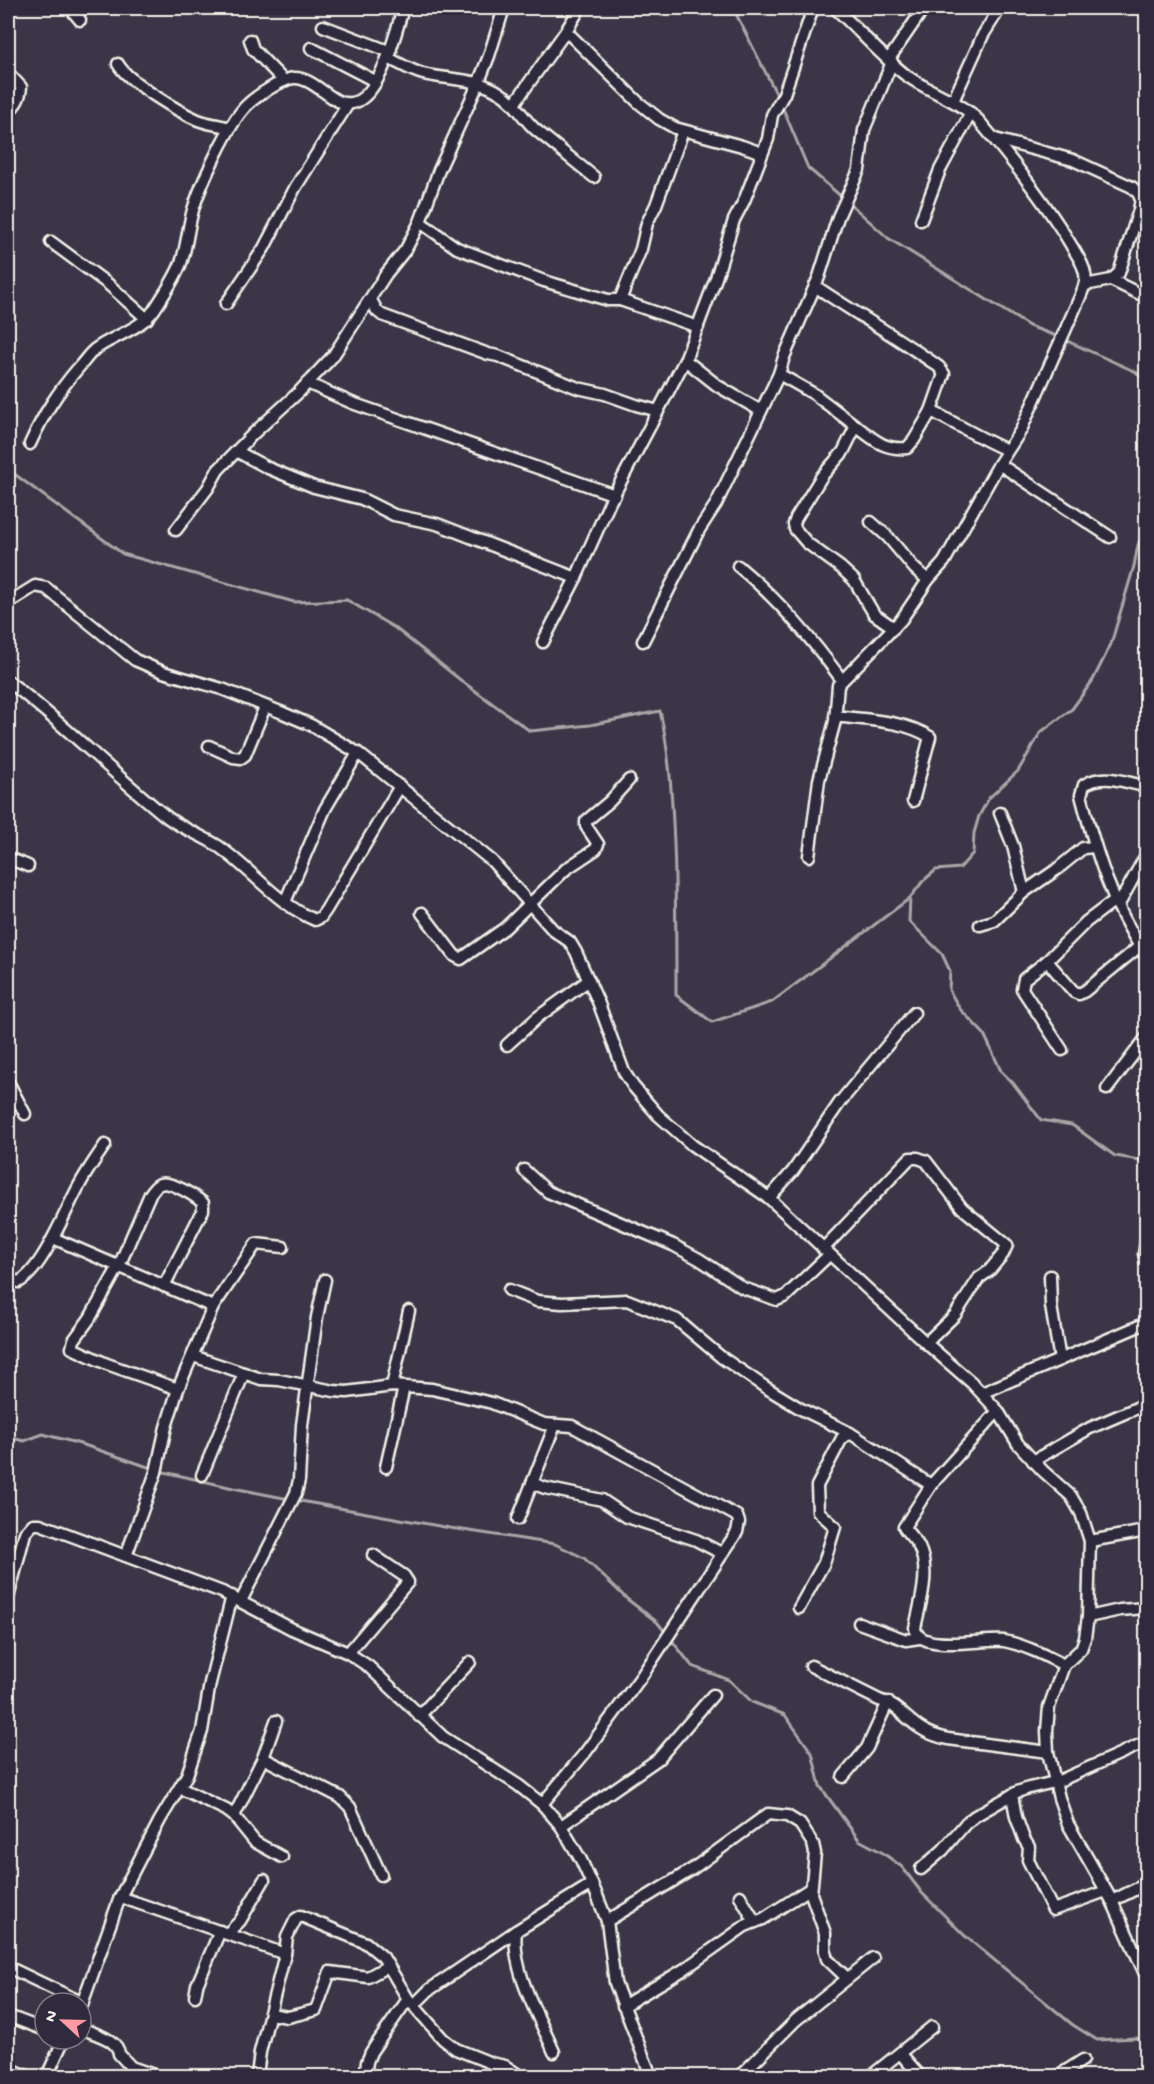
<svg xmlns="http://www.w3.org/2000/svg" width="1154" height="2084" viewBox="0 0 1154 2084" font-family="'Gochi Hand',sans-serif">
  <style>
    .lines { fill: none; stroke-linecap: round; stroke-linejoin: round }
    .stream { stroke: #aaa6a7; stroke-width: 3 }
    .minor-casing { stroke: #f4f1e8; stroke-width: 15 }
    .minor { stroke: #2f2a3d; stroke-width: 10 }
  </style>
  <rect width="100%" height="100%" fill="#3b3647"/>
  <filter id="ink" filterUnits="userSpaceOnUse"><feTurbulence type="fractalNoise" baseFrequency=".0167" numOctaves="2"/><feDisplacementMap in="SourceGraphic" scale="12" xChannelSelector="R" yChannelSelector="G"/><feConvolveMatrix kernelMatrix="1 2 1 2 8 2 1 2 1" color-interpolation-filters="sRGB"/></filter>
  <g filter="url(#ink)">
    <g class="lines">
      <g class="stream">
        <polyline points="733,8 778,97"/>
        <polyline points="782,106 808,168 843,198"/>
        <polyline points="848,202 888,238 1029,326 1059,337"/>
        <polyline points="1065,340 1136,372 1146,383"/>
        <path d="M8,472L13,473L123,554L294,602L347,600L395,628L463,682L530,731L590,725L660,711C670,754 672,799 674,843C676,894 676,944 676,995L712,1022L772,1002L910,898"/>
        <polyline points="1146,526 1138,545 1134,566 1111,644 1093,680 1072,709 1041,732 1018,771 989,798 979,816 974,833 973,853 960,868 936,870 923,881 910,898 909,921 942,954 950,971 949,990 960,1009 984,1034 1001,1071 1013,1083 1041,1120 1072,1125 1115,1156 1146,1161"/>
        <polyline points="8,1437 24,1441 43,1434 84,1445 154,1469"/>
        <polyline points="160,1471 233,1488 289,1499"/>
        <polyline points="295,1500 450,1528 555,1544 584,1558 627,1599 657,1622 666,1633"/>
        <polyline points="670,1638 692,1666 729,1680 752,1702 785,1715 812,1753 820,1786 859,1840 883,1853 902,1867 922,1893 964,1935 1073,2025 1097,2040 1136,2038 1146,2042"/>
      </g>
      <g class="minor-casing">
        <g id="minor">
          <polyline points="70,8 80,20"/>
          <polyline points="323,26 391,52"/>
          <polyline points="566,31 638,102 659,119 675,128 742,146 762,153"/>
          <polyline points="250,40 253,49 284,81"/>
          <polyline points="311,48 375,81"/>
          <path d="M388,58C399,63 411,71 423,74C448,80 478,78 500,93C516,102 523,119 536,130L594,177"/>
          <polyline points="889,59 924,8"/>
          <path d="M118,64C127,81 179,112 198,120C208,124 220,125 230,128"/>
          <path d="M8,73L21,87C20,99 16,104 8,112"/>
          <polyline points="953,101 983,35 1000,8"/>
          <polyline points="514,104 566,31 580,8"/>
          <polyline points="995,139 1073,160 1132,187 1138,193 1141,199"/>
          <polyline points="921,220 940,170 971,113"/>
          <polyline points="420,222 457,248 544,281 608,300 620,300 698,327"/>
          <polyline points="51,242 108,284 147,319"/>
          <polyline points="1111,280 1146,297"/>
          <polyline points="1085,285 1111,280 1119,273 1139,210 1141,199 1146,189"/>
          <path d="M815,286C856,314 899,338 939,367L944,374L931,411"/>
          <polyline points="371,300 377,311 382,315 488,354 498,356 578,388 605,394 636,405 658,411"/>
          <polyline points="620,300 641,249 647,223 656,205 683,131"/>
          <polyline points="226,304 264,248 295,188 348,104"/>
          <polyline points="685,360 718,386 761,411"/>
          <polyline points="779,374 814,394 856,426"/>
          <polyline points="307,383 352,403 615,495"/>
          <path d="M30,444C44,413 57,393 79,367C84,362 88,355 94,350C112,336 140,330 154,310C163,296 175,279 181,263C187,246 188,227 193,210C200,186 229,122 247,105C255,97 282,79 294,78C309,77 324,94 338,101C376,119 396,32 403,8"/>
          <polyline points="236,451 268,468 314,487 362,499 394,515 437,524 576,578 610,502 685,360 716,278 734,220 744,201 768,139 772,115 784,94 813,8"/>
          <polyline points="999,464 1110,537"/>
          <polyline points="871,522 888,537 915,569 928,580"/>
          <polyline points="176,530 208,488 218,470 254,433 299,392 333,356 386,274 406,249 420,222 439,170 478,84 489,56 504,8"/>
          <path d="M738,566C778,599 811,638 842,680"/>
          <polyline points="8,603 35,586 46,588 135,660 163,672 222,689 283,713 311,725 358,753 492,861 553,930 570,942 576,952 599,1004 624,1072 633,1086 658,1115 692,1145 769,1198 926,1343 972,1383 998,1411 1018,1444 1043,1471 1071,1496 1081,1513 1090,1541 1088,1617 1085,1638 1081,1649 1064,1665 1049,1707 1047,1731 1048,1752 1059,1798 1068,1824 1112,1901 1146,1976"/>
          <path d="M894,628L874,614L854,580L840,567L807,543L795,529L794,524L796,518L822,476L843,452L856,426C875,440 883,450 907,448L914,440L931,411C957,424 981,439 1007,450"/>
          <polyline points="643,641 699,530 716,504 779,374 784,357 819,277 838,217 859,170 864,130 892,62"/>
          <polyline points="543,642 576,578"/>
          <path d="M8,681C62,722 110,771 163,814C179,828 200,834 218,846C251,869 277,904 315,920L321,917L326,910L400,786"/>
          <path d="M835,716C865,720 904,720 930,737L913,801"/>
          <polyline points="209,746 233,757 241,758 245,755 265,707"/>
          <path d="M1146,786C1124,783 1105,772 1084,785L1081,795C1097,856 1111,903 1146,956"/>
          <polyline points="1000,813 1013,846 1024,892"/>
          <path d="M809,856L819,780L835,721L838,685L901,620L928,580L944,562L999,464L1021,430L1080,297C1083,289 1087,282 1085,274C1084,264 1076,254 1071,245C1045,201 1012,160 979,121C959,100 931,93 907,76C881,56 859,30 835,8"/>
          <polyline points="8,858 28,866"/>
          <polyline points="285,902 325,809 358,753"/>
          <polyline points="1118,906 1146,855"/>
          <polyline points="422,913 455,956 461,959 505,928 566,869 596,849 598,844 586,826 586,821 610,801 629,780"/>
          <polyline points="980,925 994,921 1024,892 1056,870 1083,848 1095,847"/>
          <polyline points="1047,961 1074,992 1079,994 1085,991 1140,946"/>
          <polyline points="507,1045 538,1017 589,980"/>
          <polyline points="1062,1050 1022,989 1024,979 1047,961 1086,922 1115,900"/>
          <polyline points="8,1082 25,1114"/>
          <polyline points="1107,1089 1146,1038"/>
          <polyline points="524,1170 548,1192 673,1245 699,1259 743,1288 777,1300 786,1296 829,1255"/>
          <polyline points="769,1198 793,1171 840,1102 914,1013"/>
          <polyline points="53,1238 213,1307"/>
          <polyline points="1146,1242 1144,1254 1146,1262"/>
          <polyline points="823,1249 910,1158 918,1158 926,1161 962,1208 1007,1245 1003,1254 989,1271 979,1278 955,1315 926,1343"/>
          <polyline points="1050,1276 1051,1306 1060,1360"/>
          <path d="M8,1279L19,1282C44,1268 65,1210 80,1184C87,1171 96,1158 105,1145"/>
          <path d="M164,1286L203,1210V1203C195,1196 170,1180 160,1184C155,1186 153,1190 150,1194L119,1266L90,1318L74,1340L72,1348L107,1364L178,1389"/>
          <polyline points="509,1290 537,1301 562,1303 627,1300 677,1320 721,1357 765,1387 801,1409 850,1433 931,1485"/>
          <polyline points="193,1356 261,1379 279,1380 334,1391 347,1392 392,1386 432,1389 492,1403 544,1424 572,1426 737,1516 739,1522 737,1532 641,1677 585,1753 542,1804"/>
          <polyline points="392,1386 409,1311"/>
          <polyline points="982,1393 1146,1323"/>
          <path d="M998,1411L931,1485L904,1527C908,1534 915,1539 919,1547C931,1572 920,1603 915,1628C918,1654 986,1638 1004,1641C1025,1645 1046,1656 1064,1665"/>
          <polyline points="1033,1461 1090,1428 1146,1404"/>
          <polyline points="386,1467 404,1387"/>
          <polyline points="202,1475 244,1373"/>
          <polyline points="532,1483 545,1488 602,1500 627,1517 696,1540 721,1553"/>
          <polyline points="518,1519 555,1425"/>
          <polyline points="1090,1541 1146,1531"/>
          <polyline points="126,1556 156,1472 166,1427 178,1389 213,1307 256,1244 283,1247"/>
          <polyline points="8,1598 25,1533 33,1524 40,1524 222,1592 292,1629 348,1653 368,1666 443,1737 518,1785 542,1804 561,1826 581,1860 596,1893 607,1921 615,1983 651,2076"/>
          <polyline points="241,1601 296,1493 299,1480 302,1425 317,1317 325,1280"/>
          <polyline points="799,1608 824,1563 835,1527 818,1511 817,1486 842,1438 850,1433"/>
          <polyline points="1088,1617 1120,1610 1146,1608"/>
          <polyline points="859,1623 906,1640 919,1638"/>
          <polyline points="348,1653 408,1582 404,1576 373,1555"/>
          <path d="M811,1666L879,1700C896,1704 906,1719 920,1728C929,1734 938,1737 948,1739L1048,1752"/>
          <polyline points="419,1716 470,1662"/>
          <polyline points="263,1758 340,1797 350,1807 381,1875"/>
          <polyline points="843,1777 867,1748 888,1702"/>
          <polyline points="180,1788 226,1810 234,1816 255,1842 282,1857"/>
          <polyline points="1012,1795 1016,1817 1024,1839 1029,1847 1028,1860 1053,1910 1106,1891"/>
          <polyline points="234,1816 263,1758 276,1721"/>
          <polyline points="561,1826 658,1759 713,1695"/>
          <polyline points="921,1869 943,1850 966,1823 975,1816 1017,1792 1029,1788 1059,1781 1146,1742"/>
          <polyline points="120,1897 285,1954"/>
          <polyline points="1112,1901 1146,1884"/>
          <polyline points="607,1921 691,1870 768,1814 787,1816 800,1824 813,1844 815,1853 811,1894 825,1933 825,1951 827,1959 847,1978"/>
          <polyline points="755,1922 763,1919 811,1888"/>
          <path d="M516,1931C511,1971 539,2016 554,2052"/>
          <polyline points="227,1934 240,1921 264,1880"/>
          <polyline points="8,1967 83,2003"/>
          <polyline points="195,1996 197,1985 220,1931"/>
          <polyline points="414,2005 429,1990 516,1931 592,1884"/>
          <polyline points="623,2006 683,1970 745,1926 755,1922 740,1896"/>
          <polyline points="81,2007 120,1897 160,1820 187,1775 202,1731 210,1683 232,1596"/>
          <polyline points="270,2014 288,2017 316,2010 330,1972 368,1977 388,1966"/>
          <polyline points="8,2016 45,2030"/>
          <path d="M81,2028C94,2034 118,2039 119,2054L131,2067L157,2076"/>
          <polyline points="900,2053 920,2076"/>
          <polyline points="8,2068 27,2076"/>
          <polyline points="47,2076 64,2039"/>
          <polyline points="257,2076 260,2052 285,1954 287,1937 296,1919 301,1916 366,1943 383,1957 408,1999 443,2039 456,2049 491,2063 505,2066 520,2076"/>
          <polyline points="365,2076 367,2062 371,2052 408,1999"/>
          <polyline points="740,2076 796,2020 873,1958"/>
          <polyline points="871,2076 932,2027"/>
          <polyline points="1058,2076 1083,2060"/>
        </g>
      </g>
      <use href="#minor" class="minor"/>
    </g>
  </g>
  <rect width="1154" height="2084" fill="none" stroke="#2f2a3d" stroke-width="30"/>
  <rect x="15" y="15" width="1124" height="2054" fill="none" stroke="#f4f1e8" stroke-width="2" filter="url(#ink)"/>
  <g transform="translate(63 2021) rotate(292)"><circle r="28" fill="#2f2a3d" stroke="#7e7a81" stroke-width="1.5"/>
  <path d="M0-4.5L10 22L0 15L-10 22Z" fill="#ff9aa2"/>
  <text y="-9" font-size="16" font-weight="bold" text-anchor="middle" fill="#f4f1e8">N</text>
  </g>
</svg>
